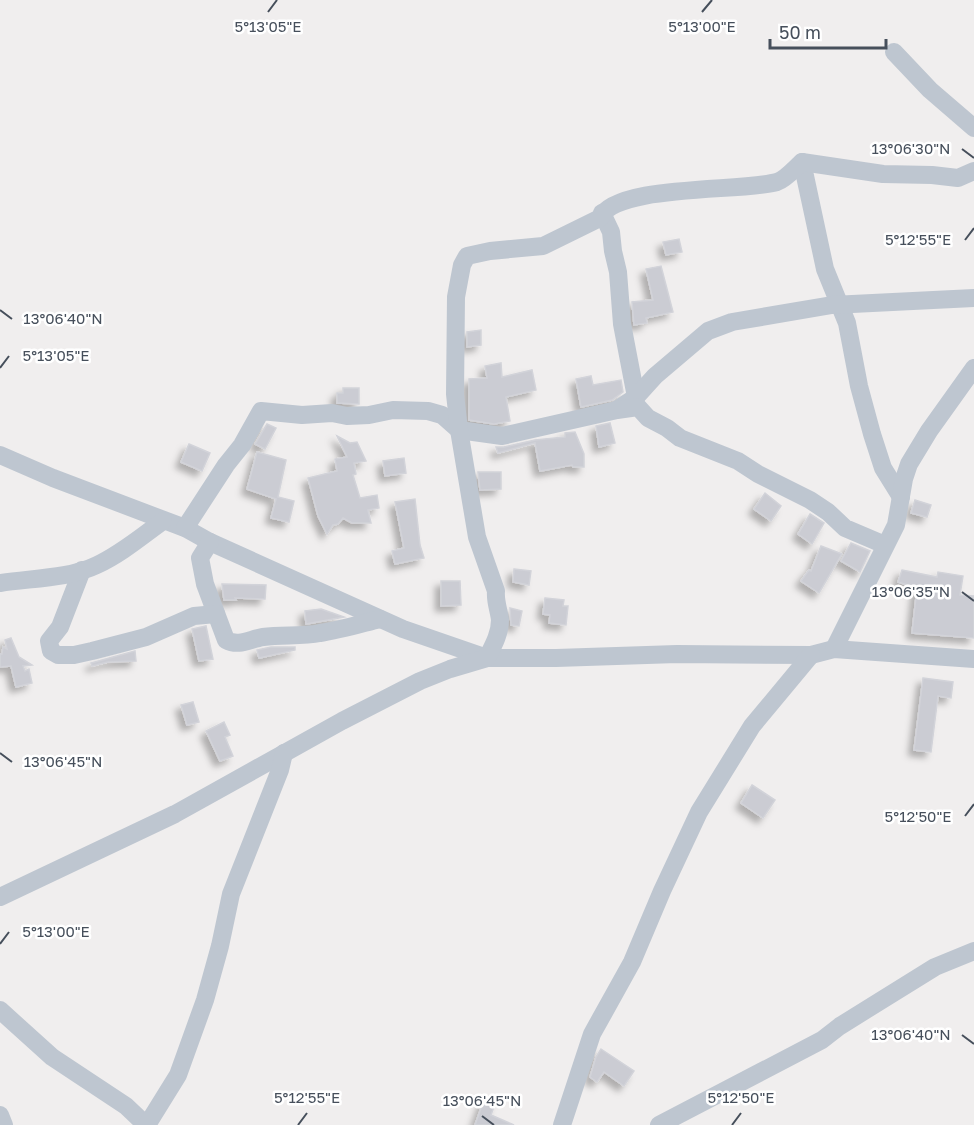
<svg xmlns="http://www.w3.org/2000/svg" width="974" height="1125" viewBox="0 0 974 1125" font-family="'Golos Text',sans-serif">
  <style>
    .building { fill: #cbccd3; stroke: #d2d3d9; stroke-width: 1.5; filter: url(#shadow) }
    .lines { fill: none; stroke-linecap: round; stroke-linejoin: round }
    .minor { stroke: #bec6d0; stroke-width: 18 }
    .ticks { fill: none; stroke: #464f5b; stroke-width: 2 }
    .ticks-label { font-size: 15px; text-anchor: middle; fill: #464f5b; stroke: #fff; stroke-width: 5; stroke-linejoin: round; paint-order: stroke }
  </style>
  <defs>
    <filter id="shadow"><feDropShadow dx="-5.5" dy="5.5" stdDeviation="3" flood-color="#0004"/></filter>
  </defs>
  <rect width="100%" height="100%" fill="#f0eeee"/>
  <g class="building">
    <polygon points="679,239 682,252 666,255 663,242"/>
    <polygon points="661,266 673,312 646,318 647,323 634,325 632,302 653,300 646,269"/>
    <polygon points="481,330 481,345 467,347 467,332"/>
    <polygon points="501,363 502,377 532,370 536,390 506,397 510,421 494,424 469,420 469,379 487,378 485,366"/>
    <polygon points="591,376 593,385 621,380 623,392 612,400 581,407 576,379"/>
    <polygon points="343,388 359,388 359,404 337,403 337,393 343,393"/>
    <polygon points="610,423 615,443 599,447 596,426"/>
    <polygon points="267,424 276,428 265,449 255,444"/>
    <polygon points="575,432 584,454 584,467 573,467 572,465 540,471 535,443 498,453 496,447 504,447 535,440 565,437 565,433"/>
    <polygon points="337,436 350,443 357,442 366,461 354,463 356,474 353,475 360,498 377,495 379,508 368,510 371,523 352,523 343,518 338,524 333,525 327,534 318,516 308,478 337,471 335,459 347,457"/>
    <polygon points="189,444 210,453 202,471 181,462"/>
    <polygon points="257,452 286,460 278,497 294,501 289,522 271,518 276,499 247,489"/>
    <polygon points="404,458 406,473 385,476 383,461"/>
    <polygon points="478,472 501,472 501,489 480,490"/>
    <polygon points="765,493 781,506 771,521 754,509"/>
    <polygon points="415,499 420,545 424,558 395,564 392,551 404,548 395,502"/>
    <polygon points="915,500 931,505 927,517 911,513"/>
    <polygon points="810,514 824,523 812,544 798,534"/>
    <polygon points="851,543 870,551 860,572 841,561"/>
    <polygon points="821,546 842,554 819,593 801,581 809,570 811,571"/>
    <polygon points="514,569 531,571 529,585 513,582"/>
    <polygon points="902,570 937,577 938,572 963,576 960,595 974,596 974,638 912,633 917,588 898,582"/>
    <polygon points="441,581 460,581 461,605 441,606"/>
    <polygon points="222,584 266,585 265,599 235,598 236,600 224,600"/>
    <polygon points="545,598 564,600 563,606 568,606 566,625 549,623 550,615 543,614"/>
    <polygon points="510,608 522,611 519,626 511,625"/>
    <polygon points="321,609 344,617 306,624 305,611"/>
    <polygon points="206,626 213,659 199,661 192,629"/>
    <polygon points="11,638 19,657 32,665 23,666 25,671 29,669 32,683 16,687 11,666 0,667 0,654 2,654 3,647 7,649 5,640"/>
    <polygon points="271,647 295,647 295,650 259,658 257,650"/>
    <polygon points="135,651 136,661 108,662 92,666 91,663"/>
    <polygon points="923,678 953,682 951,698 938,696 931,752 914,750"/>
    <polygon points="193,702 199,722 187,725 181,705"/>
    <polygon points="224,722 230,735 225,737 233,756 220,761 206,731"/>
    <polygon points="752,785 775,800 763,818 741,803"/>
    <polygon points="601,1049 634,1071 624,1086 604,1072 597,1082 590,1077 596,1057"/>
    <polygon points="485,1097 496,1101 491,1115 514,1125 475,1125"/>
  </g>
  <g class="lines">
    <g class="minor">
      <polyline points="894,52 930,90 974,128"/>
      <polyline points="802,162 825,269 847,323 859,386 872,434 883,468 901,497"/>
      <polyline points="602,213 611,232 613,251 618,272 622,324 636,397"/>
      <polyline points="618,409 636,397 655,376 708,331 732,322 832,305 974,298"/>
      <polyline points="0,455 53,478 185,528 210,542 403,629 487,658 556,658 677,654 811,655 834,649 974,659"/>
      <polyline points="185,528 226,465 242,445 261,411 302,415 332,413 347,416 369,415 393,410 428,411 442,415 459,430 502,436 617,410 638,407 648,418 667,428 680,438 738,461 758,474 810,500 828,512 845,528 885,545"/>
      <path d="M210,542L200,558L205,584L226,640C239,647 250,639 263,637C282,634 301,637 320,633C340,630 360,624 380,619"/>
      <polyline points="82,570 60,627 49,641 51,651 58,655 74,655 92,651 146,637 194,616 216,614"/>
      <path d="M0,583C31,578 68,579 97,565C121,554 142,536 163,521"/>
      <polyline points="834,649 896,525 904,479 909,464 929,431 974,368"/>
      <path d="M0,897L175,814L342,721L420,681L450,669L487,658C493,646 500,634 500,620C499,610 495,602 496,591L477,537L459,430L455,394L456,297L462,265L467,256L490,251L543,246L600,218C615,184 742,192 777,182C786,179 795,168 802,162L883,174L932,175L958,178L974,171"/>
      <polyline points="0,1010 52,1057 126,1106 146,1125"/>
      <polyline points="0,1115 4,1125"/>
      <polyline points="147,1125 178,1075 205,1000 220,946 231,894 280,770 284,753"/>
      <polyline points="562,1125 592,1034 632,962 662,891 699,812 752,726 811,655"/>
      <polyline points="659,1125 822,1040 840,1026 935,967 974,951"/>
    </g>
  </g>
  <path class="ticks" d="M268,12L277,0M702,12L712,0M962,149L974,158M965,240L974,228M0,310L12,319M0,368L9,356M962,592L974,601M0,753L12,762M965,816L974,804M0,944L9,932M962,1035L974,1044M482,1116L494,1125M298,1125L307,1113M732,1125L741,1113"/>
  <g class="ticks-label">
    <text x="268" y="32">5°13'05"E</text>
    <text x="702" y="32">5°13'00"E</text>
    <text x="911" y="154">13°06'30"N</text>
    <text x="918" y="245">5°12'55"E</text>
    <text x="63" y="324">13°06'40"N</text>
    <text x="56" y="361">5°13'05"E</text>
    <text x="911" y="597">13°06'35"N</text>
    <text x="63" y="767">13°06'45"N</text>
    <text x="918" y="822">5°12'50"E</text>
    <text x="56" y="937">5°13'00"E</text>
    <text x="911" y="1040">13°06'40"N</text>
    <text x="307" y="1103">5°12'55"E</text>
    <text x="741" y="1103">5°12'50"E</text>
    <text x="482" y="1106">13°06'45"N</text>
  </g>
  <path d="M770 39v9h116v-9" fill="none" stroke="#464f5b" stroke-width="3"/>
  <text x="779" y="39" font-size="18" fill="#464f5b" stroke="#ffffff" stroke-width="4.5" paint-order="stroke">50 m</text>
</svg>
